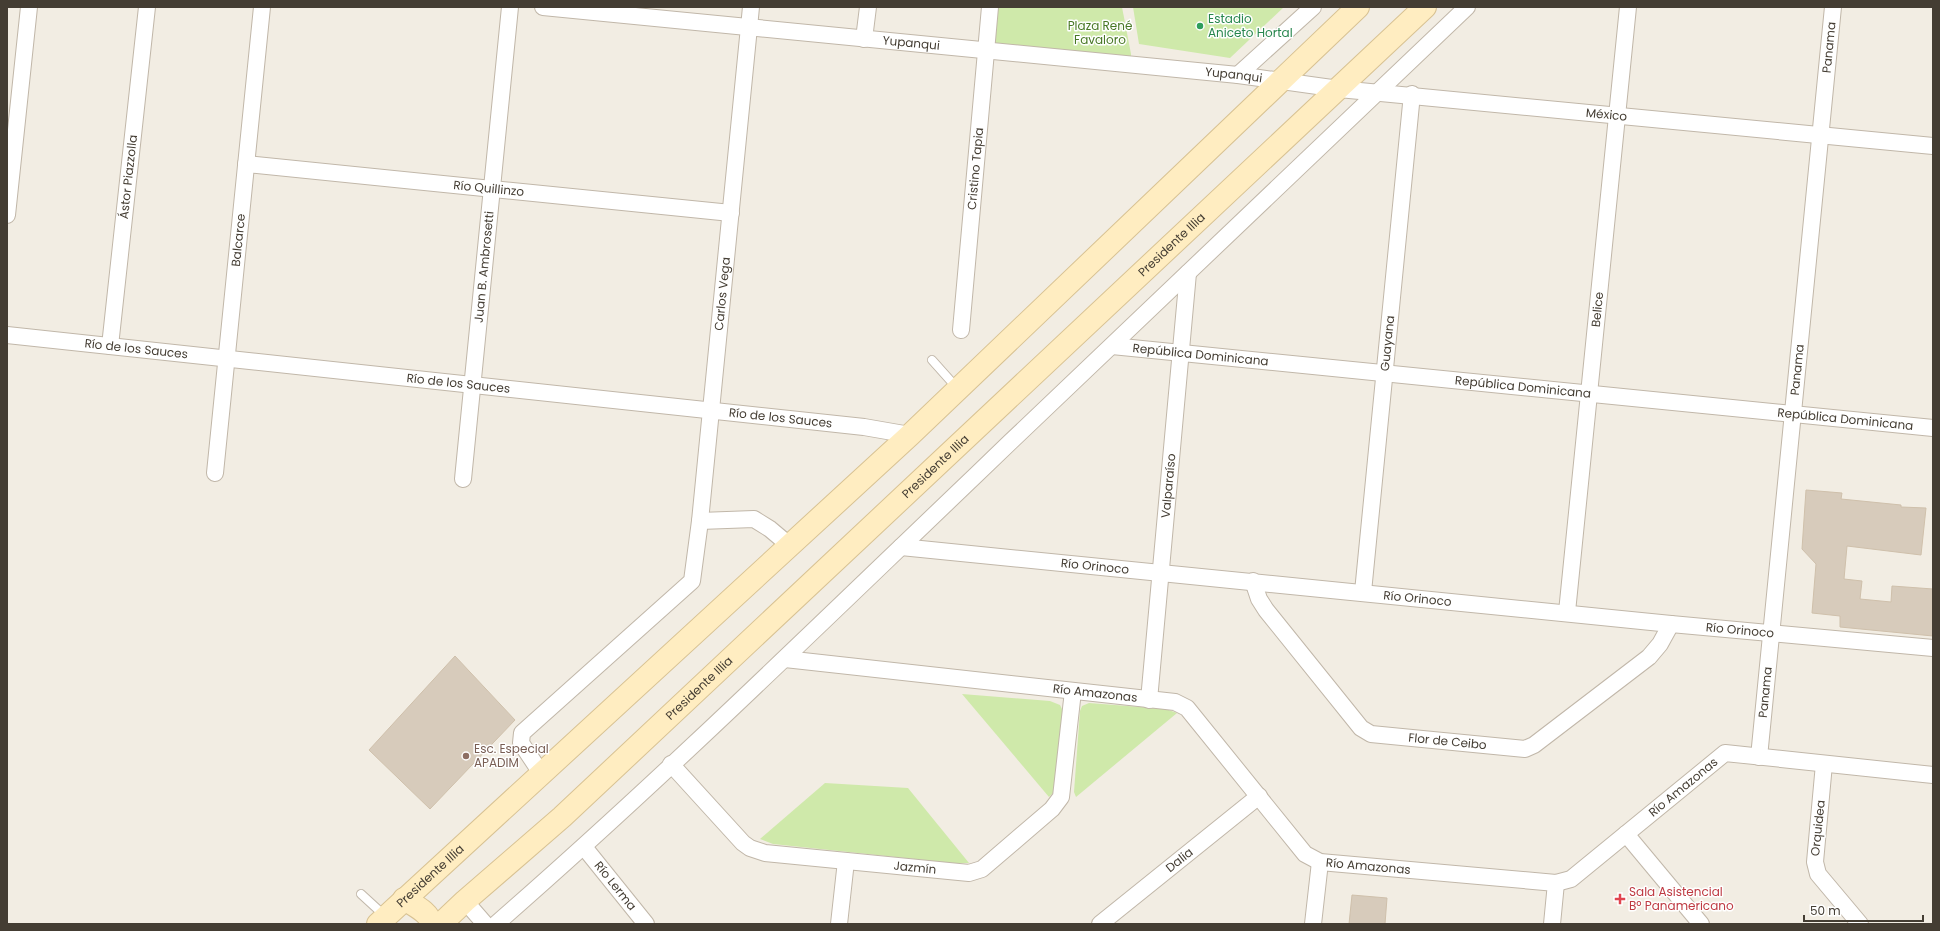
<svg xmlns="http://www.w3.org/2000/svg" width="1940" height="931" viewBox="0 0 1940 931" font-family="Poppins,sans-serif">
  <style>
    .green { fill: #cfe9aa }
    .building { fill: #d7cbbb; stroke: #cfc0ab }
    .lines { fill: none; stroke-linecap: round; stroke-linejoin: round }
    .lane-casing { stroke: #c1b7a9; stroke-width: 10 }
    .street-casing { stroke: #c1b7a9; stroke-width: 18 }
    .secondary-casing { stroke: #d8c293; stroke-width: 24 }
    .lane { stroke: #fff; stroke-width: 8 }
    .street { stroke: #fff; stroke-width: 16 }
    .secondary { stroke: #ffedc1; stroke-width: 22 }
    .leisure-dot { fill: #2e9e5b; stroke: #fff; stroke-width: 1.5 }
    .education-dot { fill: #8d6e63; stroke: #fff; stroke-width: 1.5 }
    .health-dot { fill: #e0444e; stroke: #fff; stroke-width: 1.5 }
    .labels { text-anchor: middle; stroke-width: 3; stroke-linejoin: round; paint-order: stroke }
    .leisure-label { font-size: 12px; fill: #27864d; stroke: #fff; text-anchor: start }
    .park-label { font-size: 12px; fill: #487825; stroke: #fff }
    .street-label { font-size: 12px; fill: #443d33; stroke: #fff }
    .education-label { font-size: 12px; fill: #785e54; stroke: #fff; text-anchor: start }
    .health-label { font-size: 12px; fill: #be3a42; stroke: #fff; text-anchor: start }
  </style>
  <rect width="100%" height="100%" fill="#f2ede3"/>
  <g class="green">
    <polygon points="996,7 1122,7 1131,54 1131,62 992,47"/>
    <polygon points="1133,7 1284,7 1230,58 1139,44"/>
    <polygon points="962,694 1050,701 1060,705 1063,711 1058,788 1049,797"/>
    <polygon points="1089,703 1166,709 1177,713 1076,797 1074,792 1080,711 1082,706"/>
    <polygon points="825,783 908,788 969,863 952,863 773,844 760,839"/>
  </g>
  <g class="building">
    <polygon points="1806,490 1842,493 1841,499 1901,505 1901,507 1926,508 1921,555 1847,546 1844,579 1862,581 1860,599 1891,602 1892,586 1933,589 1933,636 1840,627 1840,616 1812,613 1816,564 1802,549"/>
    <polygon points="455,656 515,720 430,809 369,750"/>
    <polygon points="1352,895 1387,898 1385,924 1349,924"/>
  </g>
  <g class="lines">
    <g class="lane-casing">
      <g id="lane">
        <polyline points="932,360 957,388"/>
        <polyline points="361,894 385,916"/>
      </g>
    </g>
    <g class="street-casing">
      <g id="street">
        <path id="s1" d="M543,7L1238,75L1339,89L1933,146"/>
        <polyline points="864,39 868,7"/>
        <polyline points="1238,75 1313,7"/>
        <path id="s2" d="M246,164L731,213"/>
        <polyline points="7,215 29,7"/>
        <path id="s3" d="M961,330L990,7"/>
        <path id="s4" d="M7,335L864,427L910,435"/>
        <path id="s5" d="M110,346L147,7"/>
        <path id="s6" d="M1112,346L1933,428"/>
        <path id="s7" d="M215,473L262,7"/>
        <path id="s8" d="M463,479L510,7"/>
        <polyline points="700,521 754,519 770,529 789,545"/>
        <path id="s9" d="M901,547L1671,624L1933,648"/>
        <path id="s10" d="M1253,581L1259,599L1266,610L1361,728L1371,734L1525,749L1534,745L1649,657L1660,644L1671,624"/>
        <path id="s11" d="M1363,592L1412,94"/>
        <path id="s12" d="M1567,612L1628,7"/>
        <path id="s13" d="M785,659L1175,702L1187,708L1305,854L1320,862L1556,883L1571,879L1725,753L1933,775"/>
        <path id="s14" d="M1149,700L1188,273"/>
        <path id="s15" d="M1759,757L1833,7"/>
        <path id="s16" d="M671,764L743,843L750,848L765,853L969,873L982,869L1052,809L1061,797L1073,691"/>
        <polyline points="1824,764 1815,862 1818,874 1860,924"/>
        <path id="s17" d="M541,773L521,743L522,733L692,581L700,521L751,7"/>
        <polyline points="1626,834 1701,924"/>
        <path id="s18" d="M584,847L646,924"/>
        <polyline points="465,901 485,924"/>
        <path d="M496,924C661,780 818,626 976,475C1139,318 1304,163 1467,7"/>
        <polyline points="839,924 846,861"/>
        <path id="s19" d="M1100,924L1259,796"/>
        <polyline points="1313,924 1320,862"/>
        <polyline points="1552,924 1556,883"/>
      </g>
    </g>
    <g class="secondary-casing">
      <g id="secondary">
        <path d="M404,899C413,905 430,912 431,924"/>
        <path id="s20" d="M378,924L910,435L1358,7"/>
        <path id="s21" d="M444,924L446,919L465,901L562,817L1425,7"/>
      </g>
    </g>
    <use href="#lane" class="lane"/>
    <use href="#street" class="street"/>
    <use href="#secondary" class="secondary"/>
  </g>
  <circle class="leisure-dot" cx="1200" cy="26" r="4"/>
  <circle class="education-dot" cx="466" cy="756" r="4"/>
  <path class="health-dot" d="M1618 893h4v4h4v4h-4v4h-4v-4h-4v-4h4z"/>
  <g class="labels">
    <g class="leisure-label">
      <text x="1208" y="23">Estadio<tspan x="1208" dy="14">Aniceto Hortal</tspan></text>
    </g>
    <g class="park-label">
      <text x="1100" y="30">Plaza René<tspan x="1100" dy="14">Favaloro</tspan></text>
    </g>
    <g class="street-label">
      <text dy="4" stroke="none"><textPath href="#s1" startOffset="370">Yupanqui</textPath></text>
      <text dy="4" stroke="none"><textPath href="#s15" startOffset="713">Panama</textPath></text>
      <text dy="4" stroke="none"><textPath href="#s1" startOffset="694">Yupanqui</textPath></text>
      <text dy="4" stroke="none"><textPath href="#s1" startOffset="1069">México</textPath></text>
      <text dy="4" stroke="none"><textPath href="#s3" startOffset="162">Cristino Tapia</textPath></text>
      <text dy="4" stroke="none"><textPath href="#s5" startOffset="170">Ástor Piazzolla</textPath></text>
      <text dy="4" stroke="none"><textPath href="#s2" startOffset="244">Río Quillinzo</textPath></text>
      <text dy="4" stroke="none"><textPath href="#s7" startOffset="234">Balcarce</textPath></text>
      <text dy="4" stroke="none"><textPath href="#s21" startOffset="996">Presidente Illia</textPath></text>
      <text dy="4" stroke="none"><textPath href="#s8" startOffset="213">Juan B. Ambrosetti</textPath></text>
      <text dy="4" stroke="none"><textPath href="#s17" startOffset="563">Carlos Vega</textPath></text>
      <text dy="4" stroke="none"><textPath href="#s12" startOffset="304">Belice</textPath></text>
      <text dy="4" stroke="none"><textPath href="#s11" startOffset="250">Guayana</textPath></text>
      <text dy="4" stroke="none"><textPath href="#s4" startOffset="130">Río de los Sauces</textPath></text>
      <text dy="4" stroke="none"><textPath href="#s6" startOffset="89">República Dominicana</textPath></text>
      <text dy="4" stroke="none"><textPath href="#s15" startOffset="389">Panama</textPath></text>
      <text dy="4" stroke="none"><textPath href="#s4" startOffset="454">Río de los Sauces</textPath></text>
      <text dy="4" stroke="none"><textPath href="#s6" startOffset="413">República Dominicana</textPath></text>
      <text dy="4" stroke="none"><textPath href="#s4" startOffset="778">Río de los Sauces</textPath></text>
      <text dy="4" stroke="none"><textPath href="#s6" startOffset="737">República Dominicana</textPath></text>
      <text dy="4" stroke="none"><textPath href="#s21" startOffset="672">Presidente Illia</textPath></text>
      <text dy="4" stroke="none"><textPath href="#s14" startOffset="215">Valparaíso</textPath></text>
      <text dy="4" stroke="none"><textPath href="#s9" startOffset="195">Río Orinoco</textPath></text>
      <text dy="4" stroke="none"><textPath href="#s9" startOffset="519">Río Orinoco</textPath></text>
      <text dy="4" stroke="none"><textPath href="#s9" startOffset="843">Río Orinoco</textPath></text>
      <text dy="4" stroke="none"><textPath href="#s21" startOffset="348">Presidente Illia</textPath></text>
      <text dy="4" stroke="none"><textPath href="#s15" startOffset="65">Panama</textPath></text>
      <text dy="4" stroke="none"><textPath href="#s13" startOffset="312">Río Amazonas</textPath></text>
      <text dy="4" stroke="none"><textPath href="#s10" startOffset="272">Flor de Ceibo</textPath></text>
      <text dy="4" stroke="none"><textPath href="#s13" startOffset="1008">Río Amazonas</textPath></text>
      <text transform="translate(1818 828) rotate(-84)" y="4">Orquidea</text>
      <text dy="4" stroke="none"><textPath href="#s19" startOffset="102">Dalia</textPath></text>
      <text dy="4" stroke="none"><textPath href="#s13" startOffset="659">Río Amazonas</textPath></text>
      <text dy="4" stroke="none"><textPath href="#s16" startOffset="282">Jazmín</textPath></text>
      <text dy="4" stroke="none"><textPath href="#s20" startOffset="71">Presidente Illia</textPath></text>
      <text dy="4" stroke="none"><textPath href="#s18" startOffset="50">Río Lerma</textPath></text>
    </g>
    <g class="education-label">
      <text x="474" y="753">Esc. Especial<tspan x="474" dy="14">APADIM</tspan></text>
    </g>
    <g class="health-label">
      <text x="1629" y="896">Sala Asistencial<tspan x="1629" dy="14">Bº Panamericano</tspan></text>
    </g>
  </g>
  <rect width="1940" height="931" fill="none" stroke="#443d33" stroke-width="16"/>
  <path d="M1804 915v6h119v-6" fill="none" stroke="#443d33" stroke-width="2"/>
  <text x="1810" y="915" font-size="12" fill="#443d33" stroke="#ffffff" stroke-width="3" paint-order="stroke">50 m</text>
</svg>
